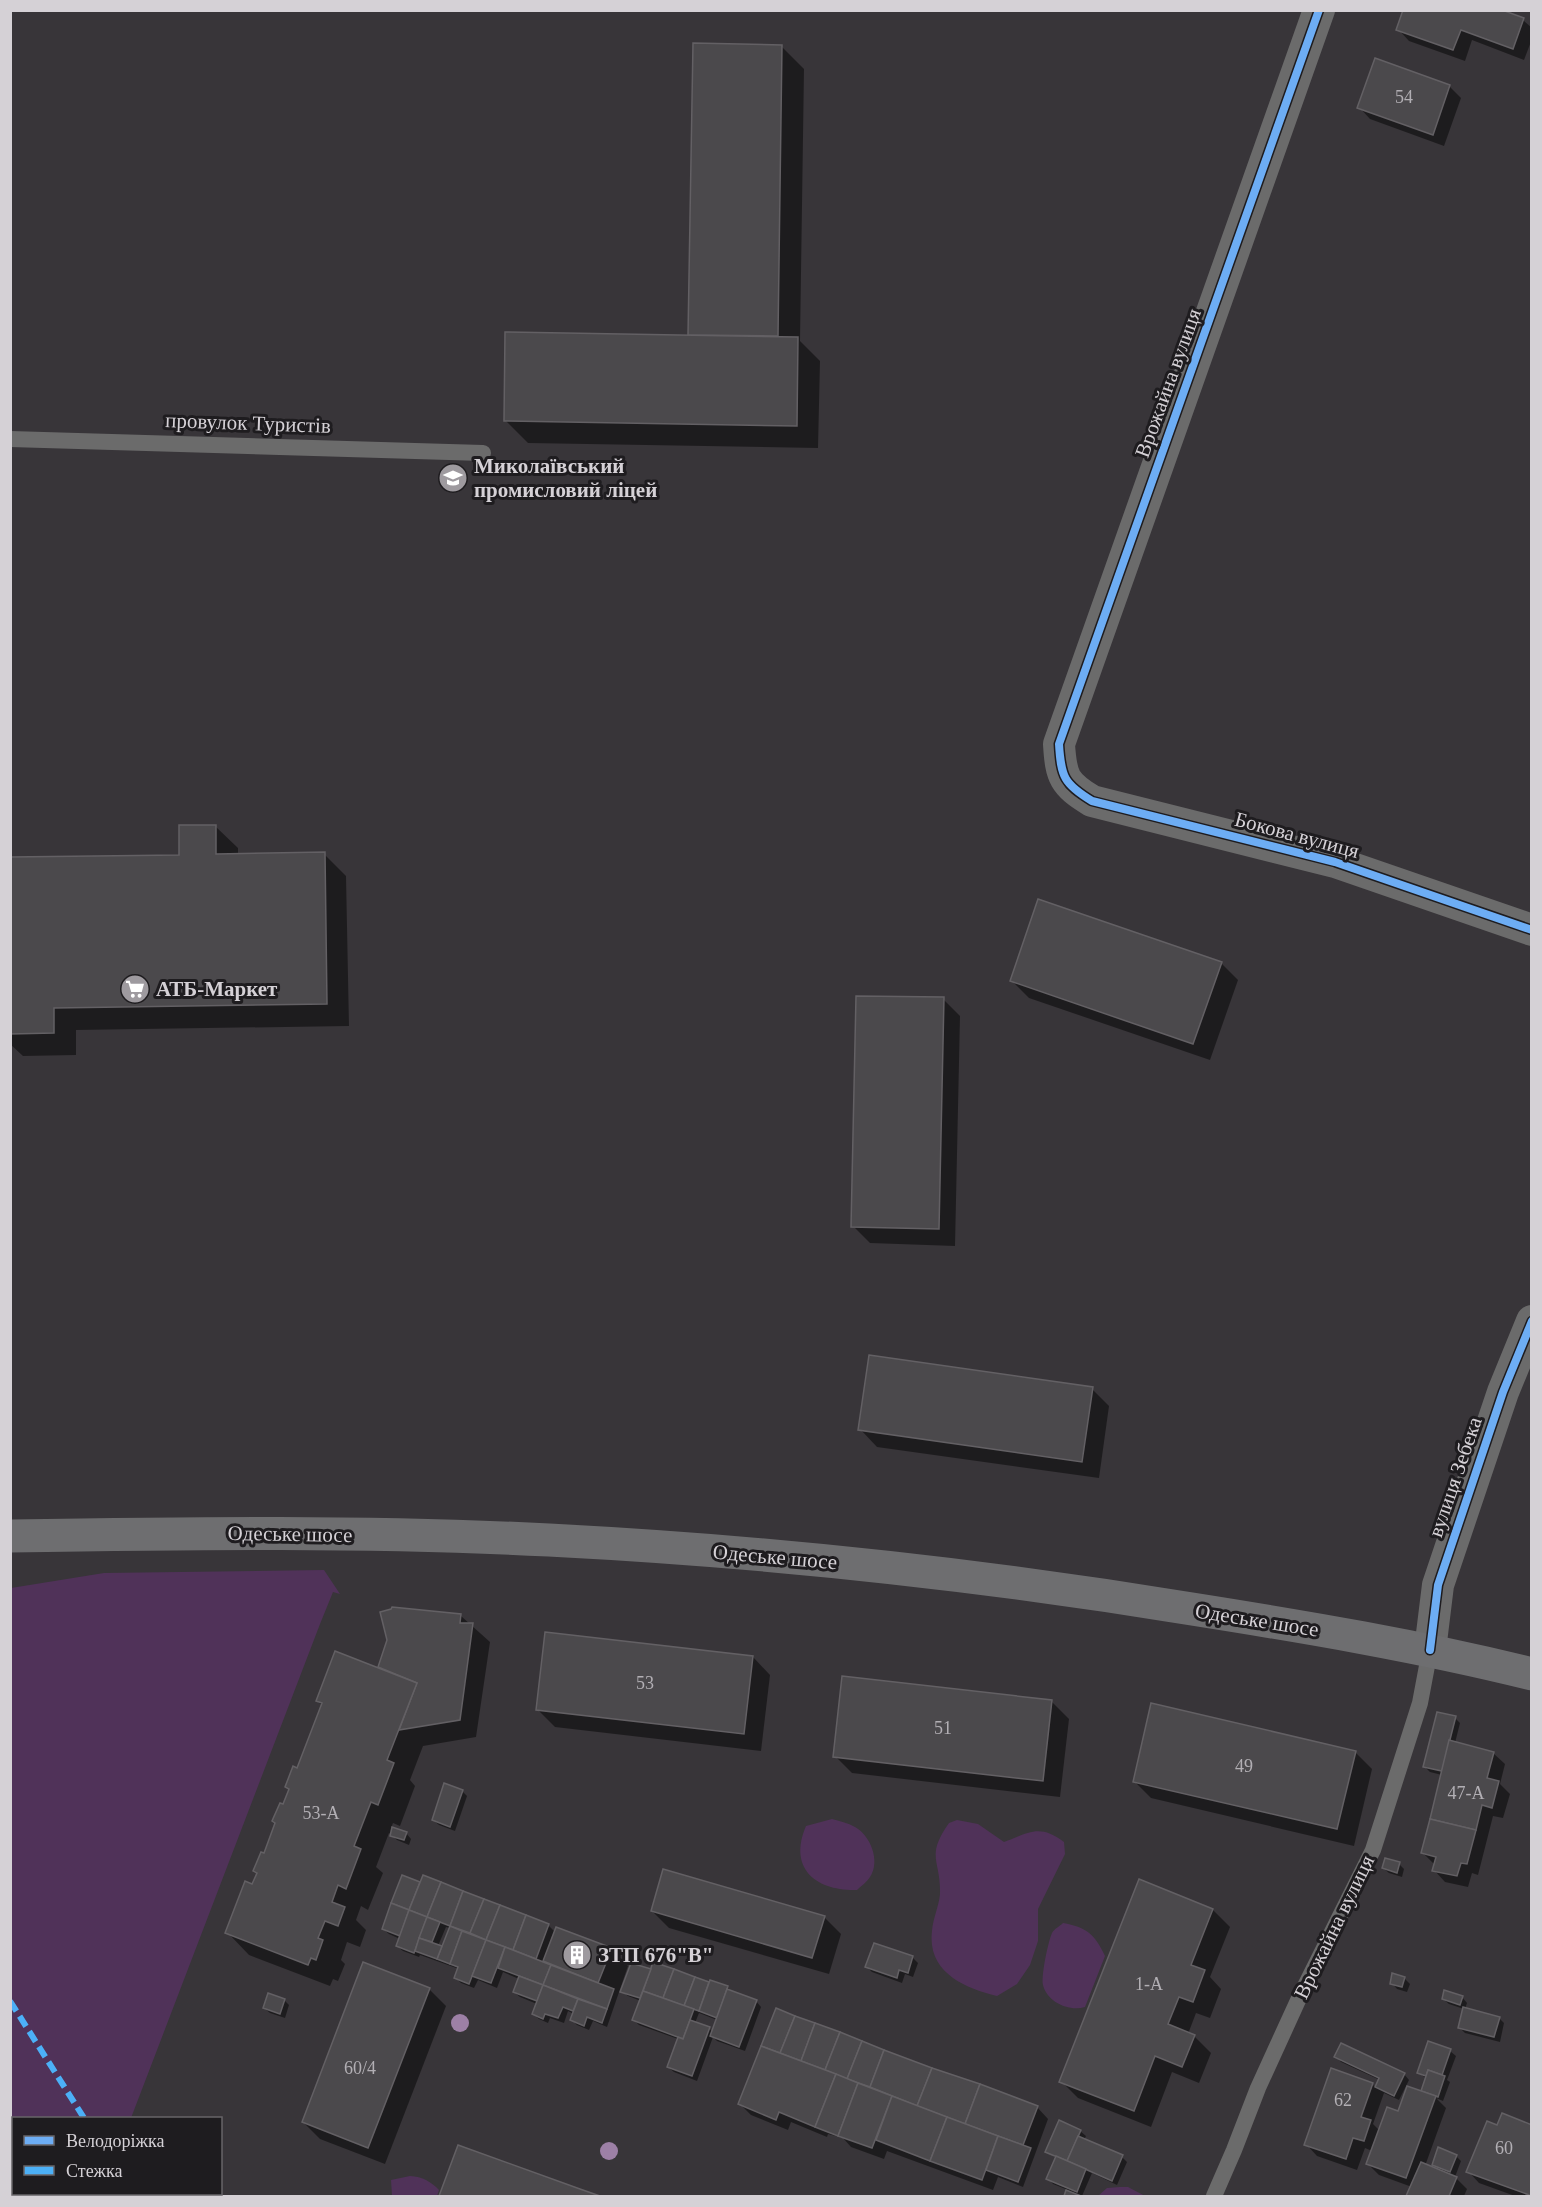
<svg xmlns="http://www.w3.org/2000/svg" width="1542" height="2207" viewBox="0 0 1542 2207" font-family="'Times New Roman',serif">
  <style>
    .green { fill: #503259 }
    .shadow { fill: #0007; fill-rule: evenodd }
    .building { fill: #4b494c; stroke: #636064; stroke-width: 1.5 }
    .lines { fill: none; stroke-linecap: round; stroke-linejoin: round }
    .service { stroke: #6b6b6b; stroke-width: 16 }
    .minor { stroke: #6b6b6b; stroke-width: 32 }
    .trunk { stroke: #6e6e70; stroke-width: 33 }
    .quiet { stroke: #4cb0f7; stroke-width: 6; stroke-dasharray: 12 6; stroke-linecap: butt }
    .cycleway-casing { stroke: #1e1c1f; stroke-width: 11 }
    .cycleway { stroke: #6dadf4; stroke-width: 8 }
    .tree { fill: #9d80a6 }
    .labels { text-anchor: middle; stroke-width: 6; stroke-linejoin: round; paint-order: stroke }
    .number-label { font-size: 18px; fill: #b2afb4 }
    .street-label { font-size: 21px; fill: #d5d1d6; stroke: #1e1c1f }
    .poi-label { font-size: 21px; font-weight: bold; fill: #d5d1d6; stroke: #1e1c1f; text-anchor: start }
  </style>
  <rect width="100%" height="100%" fill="#383539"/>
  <g class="green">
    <polygon points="324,1570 340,1594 333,1592 320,1624 131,2118 14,2118 14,2194 102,2194 101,2196 11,2196 11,1588 104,1573"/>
    <path d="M832,1819C839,1821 848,1823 855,1827C870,1835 881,1861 870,1877C867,1882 861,1886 857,1890C815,1891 788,1868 806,1826Z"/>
    <path d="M957,1820L978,1824L1004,1842C1030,1832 1040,1824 1064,1842L1065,1854L1038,1909V1941L1030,1965L1017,1984L997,1996C964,1988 927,1972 932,1931C933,1918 939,1906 940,1894C941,1860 925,1857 949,1823Z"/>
    <path d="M1063,1923C1086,1927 1095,1934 1105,1956L1085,2007C1069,2012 1047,2002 1043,1985C1041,1976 1048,1942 1052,1933C1054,1929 1060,1926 1063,1923Z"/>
    <path d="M410,2176C423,2177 430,2181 439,2190L437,2196H392L391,2180Z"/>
    <polygon points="1120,2187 1128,2187 1145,2196 1098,2196 1107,2188"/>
  </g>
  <g class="shadow">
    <polygon points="1523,20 1532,28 1532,39 1524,60 1472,40 1465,61 1409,41 1398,29"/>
    <polygon points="694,45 782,47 804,69 800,341 820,361 818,448 528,443 506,421 690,337"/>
    <polygon points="1376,60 1450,87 1461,98 1444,146 1370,119 1359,107"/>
    <polygon points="215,826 238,848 238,855 324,854 346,876 349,1026 76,1030 76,1055 23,1056 10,1044 10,859 181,856"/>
    <polygon points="1221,963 1238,980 1210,1060 1029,998 1012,981"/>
    <polygon points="943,999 960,1016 955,1246 870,1243 853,1226"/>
    <polygon points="1092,1389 1109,1406 1099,1478 877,1447 860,1429"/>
    <polygon points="461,1616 490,1642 476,1737 423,1746 410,1780 415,1786 400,1826 393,1823 391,1828 406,1833 411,1839 409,1845 397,1840 389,1833 376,1867 383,1873 368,1910 361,1906 356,1920 366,1930 360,1947 347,1942 341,1960 345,1964 338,1981 333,1979 330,1986 249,1955 227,1932 252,1886 284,1806 323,1706 317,1701 385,1672 379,1667"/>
    <polygon points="753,1657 770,1675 761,1751 555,1727 538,1710"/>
    <polygon points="1052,1702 1069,1719 1060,1797 852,1773 835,1756"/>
    <polygon points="1455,1718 1460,1723 1455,1743 1493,1753 1505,1764 1500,1784 1510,1794 1503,1818 1493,1816 1478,1875 1472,1873 1468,1887 1445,1882 1434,1870 1434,1864 1423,1853 1442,1775 1430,1772 1424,1766"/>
    <polygon points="1355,1752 1372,1769 1354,1846 1151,1798 1134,1781"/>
    <polygon points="462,1791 467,1796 455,1831 439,1825 433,1820"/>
    <polygon points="1399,1864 1404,1869 1402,1877 1389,1873 1383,1868"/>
    <path d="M403,1877L548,1925L556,1933L611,1949L628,1966L607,2027L593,2021L589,2030L577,2025L572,2020L574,2014L568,2011L564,2023L550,2018L548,2023L539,2019L533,2014L537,2004L520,1997L514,1992L519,1979L503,1972L497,1988L478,1980L474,1988L461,1983L456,1978L459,1969L420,1955L419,1957L403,1951L397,1946L400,1939L389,1934L383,1929ZM446,1927L450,1928L443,1948L438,1946Z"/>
    <polygon points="1213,1910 1230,1927 1210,1977 1221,1989 1210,2018 1196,2013 1188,2034 1194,2036 1211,2053 1199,2083 1172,2072 1151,2127 1078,2098 1061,2081"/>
    <polygon points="652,1911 824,1917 841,1934 829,1974 669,1928"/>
    <polygon points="875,1945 913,1958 918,1963 913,1977 905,1974 902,1983 872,1972 867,1967"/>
    <path d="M654,1964L710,1984L711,1982L728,1988L733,1993L756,2001L761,2007L745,2051L717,2041L713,2037L697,2081L674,2072L668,2067L678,2039L639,2025L634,2020L641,2001L628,1996L622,1991L652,1971ZM699,2013L717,2020L713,2033L709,2028L695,2023Z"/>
    <polygon points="1404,1978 1410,1984 1407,1992 1397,1989 1392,1983"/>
    <polygon points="429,1989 446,2006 385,2164 320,2139 303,2122"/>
    <polygon points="1462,1997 1467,2003 1465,2009 1499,2018 1504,2023 1500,2042 1465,2033 1460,2028 1464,2009 1449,2004 1443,1999"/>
    <polygon points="284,2000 289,2005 285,2018 270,2013 264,2008"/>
    <polygon points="777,2010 1037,2107 1048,2119 1023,2187 998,2177 993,2190 887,2151 884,2159 851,2147 843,2138 828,2134 827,2137 791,2122 788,2130 751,2115 740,2104"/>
    <polygon points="1450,2051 1456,2056 1447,2080 1450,2082 1443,2101 1436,2098 1446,2108 1425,2166 1442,2172 1434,2164 1456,2156 1461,2161 1455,2177 1467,2189 1464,2196 1408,2196 1412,2187 1379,2175 1368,2164 1372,2151 1365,2148 1357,2170 1317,2156 1306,2144 1372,2084 1376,2088 1380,2080 1341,2062 1336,2056 1404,2074 1409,2080 1399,2100 1384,2093 1373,2124 1380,2131 1422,2093 1427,2079 1419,2073"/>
    <polygon points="1532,2126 1532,2196 1515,2196 1479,2183 1468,2171 1498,2127"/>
    <polygon points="1080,2131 1086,2136 1084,2140 1122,2157 1127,2162 1117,2185 1092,2173 1082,2196 1066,2196 1068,2190 1053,2184 1048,2178 1057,2159 1047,2151"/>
    <polygon points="459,2147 595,2196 441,2196"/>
  </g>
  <g class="building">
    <polygon points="1403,10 1502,10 1524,18 1513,49 1461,30 1453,50 1396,30"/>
    <polygon points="693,43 782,45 778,336 688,335"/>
    <polygon points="1375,58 1450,85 1433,135 1357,108"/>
    <polygon points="505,332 798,337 797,426 504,421"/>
    <polygon points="179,825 216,825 216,854 325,852 327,1004 54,1008 54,1033 10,1034 10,857 179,855"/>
    <polygon points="1038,899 1222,962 1193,1044 1010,981"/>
    <polygon points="856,996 944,997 939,1229 851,1227"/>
    <polygon points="869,1355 1093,1387 1082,1462 858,1430"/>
    <polygon points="392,1607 461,1614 460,1623 473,1623 460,1720 399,1730 417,1683 378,1667 387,1640 380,1612 391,1609"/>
    <polygon points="545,1632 753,1656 744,1734 536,1710"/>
    <polygon points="335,1651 417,1683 387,1760 394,1763 378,1805 371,1802 354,1846 361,1849 346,1889 338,1885 332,1902 345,1907 338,1926 325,1921 318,1938 323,1940 316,1960 311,1958 308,1965 225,1933 245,1881 252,1884 257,1873 253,1871 261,1852 264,1853 275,1823 272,1821 280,1803 283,1804 289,1789 285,1787 293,1766 297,1768 322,1703 316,1701"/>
    <polygon points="842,1676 1052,1700 1043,1781 833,1757"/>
    <polygon points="1151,1703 1356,1751 1337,1829 1133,1782"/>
    <polygon points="1437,1712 1456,1716 1442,1771 1423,1767"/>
    <polygon points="1449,1740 1494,1752 1487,1778 1499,1781 1492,1808 1482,1805 1476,1830 1430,1819"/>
    <polygon points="444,1783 463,1790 450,1827 432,1820"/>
    <polygon points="1430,1819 1476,1830 1467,1864 1461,1863 1457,1876 1432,1871 1436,1857 1421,1853"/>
    <polygon points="392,1827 407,1832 404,1840 390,1836"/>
    <polygon points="1385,1858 1400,1862 1397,1873 1382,1868"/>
    <polygon points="663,1869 825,1916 812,1958 651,1911"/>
    <polygon points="402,1875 420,1882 409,1910 391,1903"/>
    <polygon points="423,1875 441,1882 427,1917 409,1910"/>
    <polygon points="1139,1879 1213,1909 1191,1965 1205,1970 1193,2002 1179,1997 1168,2024 1195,2035 1182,2067 1155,2056 1134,2111 1059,2082"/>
    <polygon points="441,1882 463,1891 450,1926 427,1917"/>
    <polygon points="463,1891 484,1899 470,1933 450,1926"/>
    <polygon points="484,1899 500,1905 486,1940 470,1933"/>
    <polygon points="391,1903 409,1910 400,1936 382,1929"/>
    <polygon points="500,1905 526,1915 513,1950 486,1940"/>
    <polygon points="409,1910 427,1917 414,1953 396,1946"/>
    <polygon points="526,1915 549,1924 536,1959 513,1950"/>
    <polygon points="427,1917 440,1922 432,1942 419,1938"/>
    <polygon points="450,1926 462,1931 450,1964 437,1959"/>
    <polygon points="556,1927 612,1948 598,1983 543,1961"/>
    <polygon points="462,1931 486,1940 469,1984 454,1978 458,1967 450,1964"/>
    <polygon points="419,1938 442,1946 437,1959 415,1951"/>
    <polygon points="486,1940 505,1947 491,1983 472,1976"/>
    <polygon points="874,1943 913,1956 908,1973 899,1970 897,1978 865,1967"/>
    <polygon points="505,1947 551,1965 543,1985 498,1968"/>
    <polygon points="363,1962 430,1988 368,2148 302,2122"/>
    <polygon points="653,1962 674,1969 663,1998 643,1991"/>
    <polygon points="631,1963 651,1969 640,1998 620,1992"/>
    <polygon points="551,1965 614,1989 607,2009 543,1985"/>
    <polygon points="674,1969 695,1977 684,2006 663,1998"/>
    <polygon points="1392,1973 1405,1977 1402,1987 1390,1984"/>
    <polygon points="519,1976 543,1985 537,2001 513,1992"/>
    <polygon points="695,1977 709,1982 699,2011 684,2006"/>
    <polygon points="710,1980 728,1986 717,2018 699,2011"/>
    <polygon points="543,1985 578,1999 573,2011 563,2007 558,2018 545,2014 543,2019 532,2014"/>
    <polygon points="727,1989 757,2000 739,2047 710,2036"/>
    <polygon points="1444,1990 1463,1996 1460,2005 1442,1999"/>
    <polygon points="643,1991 694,2009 683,2039 632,2020"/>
    <polygon points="268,1993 285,1999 280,2014 263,2008"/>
    <polygon points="578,1999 607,2009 602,2023 587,2017 584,2026 570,2020"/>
    <polygon points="1463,2007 1500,2017 1494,2037 1458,2028"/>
    <polygon points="776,2008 795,2016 780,2053 761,2046"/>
    <polygon points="795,2016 815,2023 801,2061 780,2053"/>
    <polygon points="690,2020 710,2027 692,2076 667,2067 678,2037 683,2039"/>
    <polygon points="815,2023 840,2032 825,2070 801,2061"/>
    <polygon points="840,2032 862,2041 847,2079 825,2070"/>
    <polygon points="862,2041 884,2050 870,2087 847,2079"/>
    <polygon points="1428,2041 1451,2049 1442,2075 1428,2070 1426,2076 1417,2073"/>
    <polygon points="1341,2043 1405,2073 1394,2096 1375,2087 1379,2078 1334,2057"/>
    <polygon points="761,2046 836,2074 815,2127 779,2112 776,2120 738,2104"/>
    <polygon points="884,2050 932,2068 917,2106 870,2087"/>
    <polygon points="932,2068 980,2084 965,2124 917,2106"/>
    <polygon points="1331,2068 1373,2083 1361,2117 1371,2120 1364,2141 1353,2138 1346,2159 1304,2145"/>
    <polygon points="1428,2070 1445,2076 1438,2097 1421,2091"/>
    <polygon points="836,2074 858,2083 838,2136 815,2127"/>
    <polygon points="858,2083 892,2096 872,2148 838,2136"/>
    <polygon points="980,2084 1038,2106 1023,2145 965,2124"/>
    <polygon points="1407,2086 1436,2096 1406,2178 1366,2164 1387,2107 1398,2111"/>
    <polygon points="892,2096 947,2117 930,2161 876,2140"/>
    <polygon points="1502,2113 1532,2125 1532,2196 1466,2172 1487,2121 1497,2125"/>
    <polygon points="947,2117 998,2136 982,2180 930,2161"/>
    <polygon points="1059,2120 1081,2130 1067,2161 1045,2152"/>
    <polygon points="998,2136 1031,2148 1018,2182 986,2170"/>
    <polygon points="1078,2136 1123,2155 1112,2181 1067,2161"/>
    <polygon points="458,2145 580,2189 600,2196 439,2196"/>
    <polygon points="1438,2147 1457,2155 1450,2172 1432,2165"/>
    <polygon points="1056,2156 1086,2169 1077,2192 1046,2179"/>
    <polygon points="1421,2162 1457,2177 1449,2196 1406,2196"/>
    <polygon points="1066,2190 1081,2196 1064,2196"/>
  </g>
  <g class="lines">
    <g class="service">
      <polyline points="10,439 483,453"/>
      <polyline points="1214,2196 1234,2150 1258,2088 1300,1996 1373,1850 1420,1703 1430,1650"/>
    </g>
    <g class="minor">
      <path d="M1319,10L1059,744C1061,777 1064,784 1092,801L1335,862L1532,930"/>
      <polyline points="1430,1650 1438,1585 1503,1392 1532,1321"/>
    </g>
    <path class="trunk" d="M10,1536C190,1533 370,1531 549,1540C764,1551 979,1574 1192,1609C1306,1627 1419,1646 1532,1674"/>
    <g class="quiet">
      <polyline points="10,2001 84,2118"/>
      <polyline points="141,2194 143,2196"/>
    </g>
    <g class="cycleway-casing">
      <g id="cycleway">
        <path d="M1319,10L1059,744C1061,777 1064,784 1092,801L1335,862L1532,930"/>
        <polyline points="1430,1650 1438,1585 1503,1392 1532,1321"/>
      </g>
    </g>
    <use href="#cycleway" class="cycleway"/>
  </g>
  <g class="tree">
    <circle cx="460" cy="2023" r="9"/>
    <circle cx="609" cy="2151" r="9"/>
  </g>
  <defs>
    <g id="school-disc" transform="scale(1.5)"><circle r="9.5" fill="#9e9a9f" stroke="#1e1c1f"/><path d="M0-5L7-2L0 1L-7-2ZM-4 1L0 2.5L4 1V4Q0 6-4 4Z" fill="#fff"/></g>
    <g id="supermarket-disc" transform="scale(1.5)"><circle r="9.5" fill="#9e9a9f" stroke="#1e1c1f"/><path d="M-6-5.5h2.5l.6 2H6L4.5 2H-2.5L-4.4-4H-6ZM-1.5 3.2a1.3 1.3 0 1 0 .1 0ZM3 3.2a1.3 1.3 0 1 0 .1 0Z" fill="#fff"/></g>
    <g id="building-disc" transform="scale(1.5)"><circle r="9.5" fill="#9e9a9f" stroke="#1e1c1f"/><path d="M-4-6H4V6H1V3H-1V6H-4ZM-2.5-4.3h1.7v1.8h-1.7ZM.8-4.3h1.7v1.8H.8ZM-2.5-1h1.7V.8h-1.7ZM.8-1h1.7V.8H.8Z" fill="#fff"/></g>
  </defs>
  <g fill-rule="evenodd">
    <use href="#school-disc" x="453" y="478"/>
    <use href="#supermarket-disc" x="135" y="989"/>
    <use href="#building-disc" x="577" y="1955"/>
  </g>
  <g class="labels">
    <g class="number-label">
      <text x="1404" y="103">54</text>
      <text x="645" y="1689">53</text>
      <text x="943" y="1734">51</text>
      <text x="1244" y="1772">49</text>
      <text x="1466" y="1799">47-А</text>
      <text x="321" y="1819">53-А</text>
      <text x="1149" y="1990">1-А</text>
      <text x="360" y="2074">60/4</text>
      <text x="1343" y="2106">62</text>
      <text x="1504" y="2154">60</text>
    </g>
    <g class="street-label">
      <text transform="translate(1168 383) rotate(-70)" y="7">Врожайна вулиця</text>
      <text transform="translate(248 423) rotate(2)" y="7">провулок Туристів</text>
      <text transform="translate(1297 835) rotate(15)" y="7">Бокова вулиця</text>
      <text transform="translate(1455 1477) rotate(-71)" y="7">вулиця Зебека</text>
      <text transform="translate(290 1534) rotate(1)" y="7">Одеське шосе</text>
      <text transform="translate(775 1557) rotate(5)" y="7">Одеське шосе</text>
      <text transform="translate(1257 1620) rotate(9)" y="7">Одеське шосе</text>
      <text transform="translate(1334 1927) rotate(-64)" y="7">Врожайна вулиця</text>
    </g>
    <g class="poi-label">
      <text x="474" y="473">Миколаївський<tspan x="474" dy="24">промисловий ліцей</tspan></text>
      <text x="156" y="996">АТБ-Маркет</text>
      <text x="598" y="1962">ЗТП 676"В"</text>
    </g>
  </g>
  <rect width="1542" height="2207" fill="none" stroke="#d5d1d6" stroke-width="24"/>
  <rect x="12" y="2117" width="210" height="78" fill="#1e1c1f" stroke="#676468" stroke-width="1.5"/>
  <rect x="24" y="2136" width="30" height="9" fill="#6dadf4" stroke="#676468" stroke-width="1.5"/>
  <text x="66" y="2147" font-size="18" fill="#d5d1d6">Велодоріжка</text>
  <rect x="24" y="2166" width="30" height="9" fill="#4cb0f7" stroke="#676468" stroke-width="1.5"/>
  <text x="66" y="2177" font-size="18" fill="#d5d1d6">Стежка</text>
</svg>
